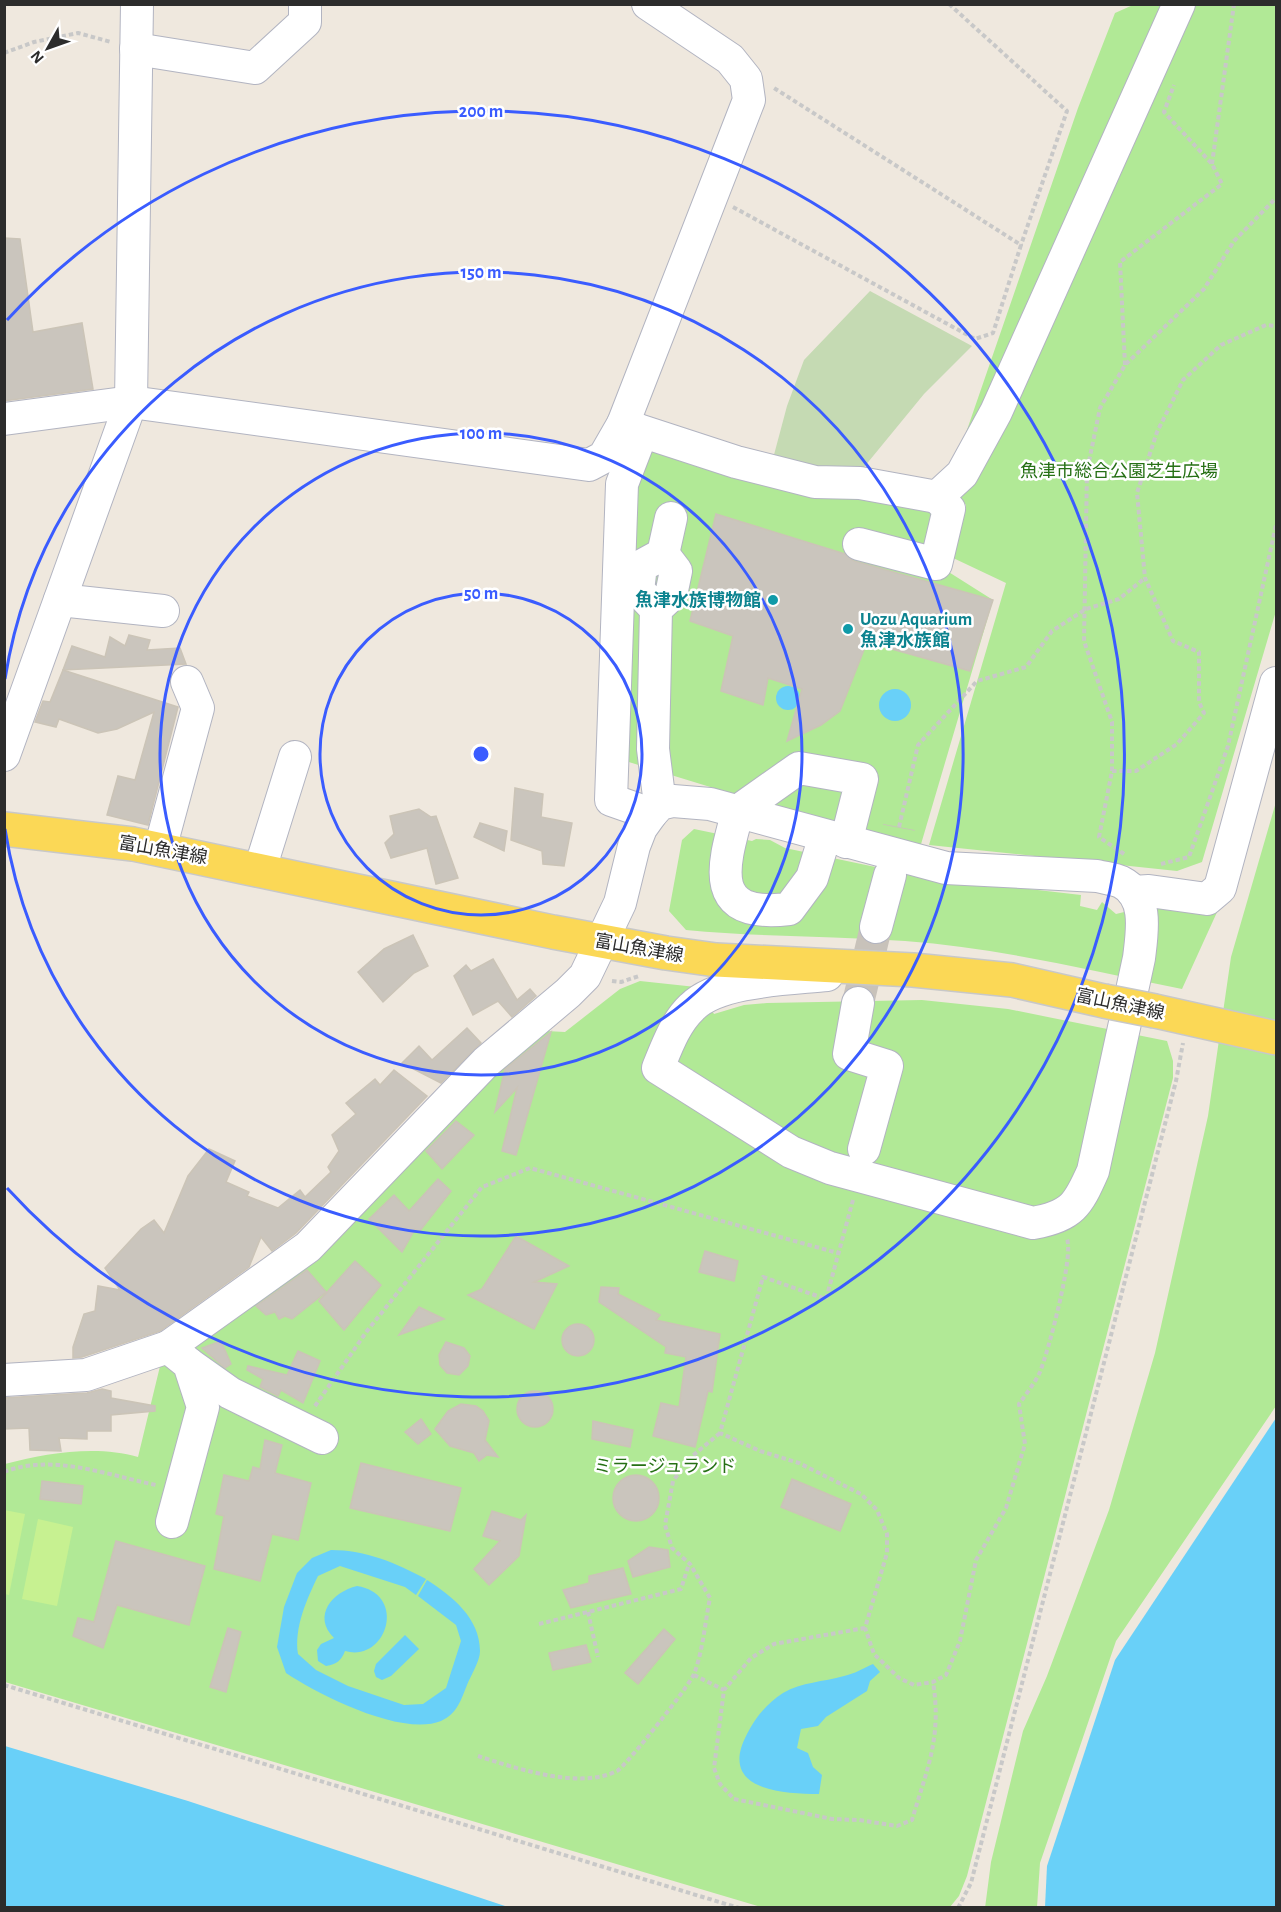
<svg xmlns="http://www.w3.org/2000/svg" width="1281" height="1912" viewBox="0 0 1281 1912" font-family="'Alegreya Sans','Noto Sans JP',sans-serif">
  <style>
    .green { fill: #b1e996 }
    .cemetery { fill: #c5dab3 }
    .pitch { fill: #c7f191 }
    .water { fill: #69d0f8 }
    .building { fill: #cac5bd; stroke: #cbc4b7; stroke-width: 1.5 }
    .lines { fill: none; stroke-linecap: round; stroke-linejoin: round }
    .minor-tunnel { stroke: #c8c2ba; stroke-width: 32; stroke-dasharray: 32 16; stroke-linecap: butt }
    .minor-casing { stroke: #b2b4c1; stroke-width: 34 }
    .major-casing { stroke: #c8c8c8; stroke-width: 36 }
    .path { stroke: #c8c8c8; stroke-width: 4; stroke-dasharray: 4.5 3; stroke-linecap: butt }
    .minor { stroke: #fff; stroke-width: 32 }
    .major { stroke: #fbd856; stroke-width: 33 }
    .major-bridge-casing { stroke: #c8c8c8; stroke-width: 36; stroke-linecap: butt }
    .major-bridge { stroke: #fbd856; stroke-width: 33 }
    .ring { fill: none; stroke: #3a5cff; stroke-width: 3 }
    .culture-dot { fill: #0f9aa8; stroke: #fff; stroke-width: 2 }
    .labels { text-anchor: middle; stroke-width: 5; stroke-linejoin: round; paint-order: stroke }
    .park-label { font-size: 18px; fill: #267015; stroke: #fff }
    .culture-label { font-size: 18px; font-weight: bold; fill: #0d838f; stroke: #fff; text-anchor: end }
    .street-label { font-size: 18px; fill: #2c2c2c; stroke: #fff }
    .centre { fill: #3a5cff; stroke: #fff; stroke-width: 3 }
    .ring-label { font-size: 18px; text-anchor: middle; font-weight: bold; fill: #3a5cff; stroke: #fff; stroke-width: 5; stroke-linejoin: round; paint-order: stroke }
  </style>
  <rect width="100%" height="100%" fill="#efe8de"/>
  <g class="green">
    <polygon points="1133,5 1276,5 1276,611 1202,862 1177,871 929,845 1006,583 951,557 966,505 948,485 1078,108 1115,13"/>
    <polygon points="638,430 937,497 936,564 993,600 919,851 619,759"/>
    <polygon points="1276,802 1276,1406 1116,1641 1040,1863 1037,1907 985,1908 991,1862 1023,1731 1047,1676 1109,1510 1155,1353 1208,1116 1231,957"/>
    <path d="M694,829L752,841L756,839L770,840L785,848L923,877L1081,895L1080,906L1097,910L1102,902L1116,914L1165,902L1218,910L1182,989C1090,970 998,948 905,941C832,936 759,937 686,930L669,911L682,840Z"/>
    <path d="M640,981L696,987L714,1014L744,1005L767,1003L922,1000L1008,1009L1167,1041L1173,1061V1078L967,1876L959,1896L950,1907H761L5,1682V1464C46,1453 97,1445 138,1457L162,1358L546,1031L565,1032L620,989Z"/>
  </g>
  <polygon class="cemetery" points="870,291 972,346 924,394 860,472 771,466 787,406 804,360"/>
  <g class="pitch">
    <polygon points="4,1510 25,1514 9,1595 5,1594"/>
    <polygon points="38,1519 73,1527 57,1606 22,1599"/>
  </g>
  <g class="water">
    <circle cx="788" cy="698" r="12"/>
    <circle cx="895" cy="705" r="16"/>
    <polygon points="1276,1418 1276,1907 1045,1907 1047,1866 1115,1660"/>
    <path d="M331,1550C366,1550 396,1563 426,1579L416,1595L405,1587L340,1566L318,1576C307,1599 294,1627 298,1654L316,1670L348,1686L404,1705L423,1704L446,1688L461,1641L456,1625L418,1596L427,1580C452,1596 480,1618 480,1651C480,1661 471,1675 467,1685C461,1700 457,1714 441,1721C402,1737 319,1695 286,1673L277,1647L284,1607L297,1573L312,1558Z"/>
    <path d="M357,1586C408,1594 387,1663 345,1651C341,1661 337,1664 326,1666L318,1661L317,1650L321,1644L334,1638C312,1616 332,1592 357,1586Z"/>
    <polygon points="405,1635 419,1649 391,1676 382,1680 376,1677 374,1671 376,1664"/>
    <path d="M873,1664L880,1672L870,1681L867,1691L826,1717L818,1726L801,1729L797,1748L808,1753L813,1767L822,1775L819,1794C779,1794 718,1789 747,1734C755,1718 767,1703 783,1693C802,1682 823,1682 844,1676C854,1674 864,1668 873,1664Z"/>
    <polygon points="5,1746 188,1801 508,1907 5,1907"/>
  </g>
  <g class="building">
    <polygon points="4,238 20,239 33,332 82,323 93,389 4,401"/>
    <polygon points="716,514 845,554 854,561 993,600 970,671 867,642 840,711 821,725 787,741 802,689 768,678 763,705 721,691 733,636 690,621"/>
    <polygon points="129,635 150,640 147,650 180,648 186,664 63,670 72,646 105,657 110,637 125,646"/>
    <polygon points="63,670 178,707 148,825 107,815 118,776 135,780 154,712 117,729 98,733 59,719 56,727 35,722 43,701 50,702"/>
    <polygon points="515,788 543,794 541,817 572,823 564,866 543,864 542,851 511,840"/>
    <polygon points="419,809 431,817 436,816 458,878 436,884 427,848 391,858 385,843 394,834 390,816"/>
    <polygon points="480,823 507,831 504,851 474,837"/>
    <polygon points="413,935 428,966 414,973 383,1002 358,972 384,949"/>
    <polygon points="493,959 517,1000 530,989 536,996 512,1017 498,1001 473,1015 454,976 466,965 471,971"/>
    <polygon points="467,1028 481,1043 441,1083 402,1063 419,1046 432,1060"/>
    <polygon points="551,1032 516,1155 502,1151 517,1088 495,1112 505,1069"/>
    <polygon points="394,1070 427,1096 296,1233 272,1251 261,1237 249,1267 160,1331 82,1357 73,1358 73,1347 84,1314 95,1311 98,1286 120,1290 105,1268 141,1229 154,1220 164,1233 188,1176 209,1149 235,1161 226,1182 249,1192 247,1196 278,1208 300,1190 305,1197 331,1172 328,1167 339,1151 332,1135 356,1114 346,1103 375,1079 380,1085"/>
    <polygon points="456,1121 474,1135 442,1169 426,1151"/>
    <polygon points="438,1179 451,1191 419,1232 415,1229 402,1252 369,1219 394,1195 409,1211"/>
    <polygon points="516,1236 569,1266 534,1282 557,1284 534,1329 468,1295 482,1289"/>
    <polygon points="705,1251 738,1261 734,1281 699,1272"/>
    <polygon points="355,1261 381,1285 344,1330 319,1301"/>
    <polygon points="307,1270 326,1292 292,1319 285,1316 279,1319 275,1312 266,1315 256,1306"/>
    <polygon points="601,1287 619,1288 618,1294 660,1315 656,1320 720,1334 712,1392 708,1391 695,1447 653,1436 661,1403 679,1407 686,1357 665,1353 666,1347 599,1302"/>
    <polygon points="419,1307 444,1319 399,1335"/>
    <circle cx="578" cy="1340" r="16"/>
    <polygon points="221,1341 231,1364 225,1368 202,1348"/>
    <polygon points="446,1342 464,1348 470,1356 468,1366 459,1375 447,1373 440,1365 439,1355"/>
    <polygon points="298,1351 320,1361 303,1403 281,1390 278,1396 260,1387 263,1379 247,1370 248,1366 287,1375"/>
    <polygon points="102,1389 111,1391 111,1398 155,1406 155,1411 111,1415 111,1431 87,1431 87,1439 59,1438 61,1451 30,1450 29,1428 4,1429 4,1398 87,1393"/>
    <circle cx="535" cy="1409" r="18"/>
    <polygon points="461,1404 476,1406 483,1411 489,1421 485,1440 498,1457 487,1455 479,1461 474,1453 450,1446 435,1429 448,1411"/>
    <polygon points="421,1419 431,1434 418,1444 405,1432"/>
    <polygon points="593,1421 633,1430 630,1447 592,1439"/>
    <polygon points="265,1440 282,1445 275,1473 311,1483 298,1540 272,1534 260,1581 214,1569 224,1516 216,1514 224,1475 249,1481 253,1467 260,1469"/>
    <polygon points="361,1463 461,1488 450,1531 350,1508"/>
    <circle cx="636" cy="1498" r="23"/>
    <polygon points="792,1479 851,1504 840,1531 781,1507"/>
    <polygon points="42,1481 83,1486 81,1504 40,1499"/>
    <polygon points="492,1511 521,1520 526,1515 519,1556 489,1585 474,1569 500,1541 483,1536"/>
    <polygon points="116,1541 205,1566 189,1625 117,1605 103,1648 73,1636 78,1618 94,1622"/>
    <polygon points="649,1547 668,1550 670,1567 633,1577 628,1561"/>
    <polygon points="623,1568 631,1594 571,1608 563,1590 589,1583 589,1576"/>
    <polygon points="228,1628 241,1632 226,1692 210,1687"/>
    <polygon points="664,1629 675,1639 638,1684 625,1673"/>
    <polygon points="586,1645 591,1662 553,1670 549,1653"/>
  </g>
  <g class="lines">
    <g class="minor-tunnel">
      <polyline points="890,875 899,827"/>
      <polyline points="858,1003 876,927"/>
    </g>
    <g class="minor-casing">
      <g id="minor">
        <polyline points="136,49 255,68 305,22 305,4"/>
        <polyline points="4,419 131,402 589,465 604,457 623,424 638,430"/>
        <polyline points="623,424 749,100 746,79 730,59 648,4"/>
        <polyline points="859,544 936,564 949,509 937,497"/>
        <polyline points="663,554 671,518"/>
        <polyline points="60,600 163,611"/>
        <polyline points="656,609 638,590 641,566 663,554 676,571 671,595 656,609 653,749 660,804"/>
        <polyline points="4,755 131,402 137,4"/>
        <polyline points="651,814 611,800 622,484 639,440 638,430 736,462 815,482 860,483 937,497 962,474 996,412 1179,4"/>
        <path d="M825,836L812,878L789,909C706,919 723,865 738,811L799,768L862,779L846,842"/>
        <polyline points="160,849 198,708 187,682"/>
        <polyline points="260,869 295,757"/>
        <polyline points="1133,892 1149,891 1207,899 1220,888 1276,683"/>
        <polyline points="876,927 890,875"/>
        <polyline points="858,1003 849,1054 887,1066 864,1149"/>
        <polyline points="168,1347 189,1364 203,1407 172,1522"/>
        <polyline points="189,1364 230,1393 322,1438"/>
        <path d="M4,1380L86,1375L168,1347L308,1247L486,1062L568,993L585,976L620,903L634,846L641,828L651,814L660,804L673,801L710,804L946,868L1097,876C1105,878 1114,879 1121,882C1149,896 1142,933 1139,958L1093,1171C1078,1205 1072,1216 1033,1223L830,1168L791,1152L658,1068C667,1046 675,1023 692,1007C719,980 790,979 827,975"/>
      </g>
    </g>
    <g class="major-casing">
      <g id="major">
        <polyline points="4,829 133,844 553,932 666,953 716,960 913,970 1012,980 1104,1001"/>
        <polyline points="1155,1011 1276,1038"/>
      </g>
    </g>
    <g class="path">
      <polyline points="949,4 1067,111 1021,245"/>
      <polyline points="4,53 34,42 78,33 111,42"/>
      <polyline points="1212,164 1234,4"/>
      <polyline points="733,207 975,339 993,333 1021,245 774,88"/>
      <polyline points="1125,365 1120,262 1222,184 1212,164 1164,112 1174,85"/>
      <polyline points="1112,771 1136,771 1177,744 1204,713 1199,702 1199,652 1173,641 1145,578 1137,493 1157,432 1183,380 1221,345 1266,325 1276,326"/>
      <polyline points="899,827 918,745 977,681 1026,667 1052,631 1086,609 1119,599 1145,578"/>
      <polyline points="1124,854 1099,837 1112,771 1112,722 1084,641 1087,471 1100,408 1125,365 1204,289 1234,241 1276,198"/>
      <polyline points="1161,864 1189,857 1228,746 1276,525"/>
      <polyline points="612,981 621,982 639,976"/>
      <path d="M853,1200L826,1299L763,1277L720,1433L760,1451L799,1463L861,1494L877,1510L887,1534V1553L865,1628L874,1654L899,1678L914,1685L933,1682L946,1675L960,1641L976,1560L1006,1508L1025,1444L1019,1404C1026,1394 1035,1383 1040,1372C1048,1352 1074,1256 1067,1239"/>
      <polyline points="315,1406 367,1331 482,1187 530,1168 838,1253"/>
      <path d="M4,1472C52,1453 107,1475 156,1485"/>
      <polyline points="588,1612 598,1657"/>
      <polyline points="539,1624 681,1589 689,1564"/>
      <path d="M865,1628L774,1644L751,1658L724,1690L714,1768L720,1784L734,1799L832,1819L859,1820L897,1826L912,1820C927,1769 942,1737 933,1682"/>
      <polyline points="694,1675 724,1690"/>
      <polyline points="4,1685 739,1908"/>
      <path d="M478,1756C515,1768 579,1790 617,1771C625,1767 690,1685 694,1674C703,1651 705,1622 710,1598L690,1564L672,1548L665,1525L673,1481L690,1458L720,1433"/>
      <polyline points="958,1908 971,1883 1176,1081 1183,1043"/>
    </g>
    <use href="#minor" class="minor"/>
    <use href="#major" class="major"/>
    <g class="major-bridge-casing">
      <polyline id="major-bridge" points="1104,1001 1155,1011"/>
    </g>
    <use href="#major-bridge" class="major-bridge"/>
  </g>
  <g class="ring">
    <circle cx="481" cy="754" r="161"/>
    <circle cx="481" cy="754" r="321"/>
    <path d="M5 679A482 482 0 1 1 5 829"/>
    <path d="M7 320A643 643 0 1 1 7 1188"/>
  </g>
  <g class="culture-dot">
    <circle cx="773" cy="600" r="6"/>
    <circle cx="848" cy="629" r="6"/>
  </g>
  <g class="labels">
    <g class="park-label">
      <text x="1119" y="477">魚津市総合公園芝生広場</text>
      <text x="665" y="1472">ミラージュランド</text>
    </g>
    <g class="culture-label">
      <text x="761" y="606">魚津水族博物館</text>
      <text x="860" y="625" text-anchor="start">Uozu Aquarium<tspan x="860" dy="21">魚津水族館</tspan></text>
    </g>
    <g class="street-label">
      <text transform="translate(163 850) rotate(10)" y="6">富山魚津線</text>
      <text transform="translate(639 948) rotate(10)" y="6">富山魚津線</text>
      <text transform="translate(1120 1004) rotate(12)" y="6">富山魚津線</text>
    </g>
  </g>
  <circle cx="481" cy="754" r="9" class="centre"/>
  <g class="ring-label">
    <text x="481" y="117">200 m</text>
    <text x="481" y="278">150 m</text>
    <text x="481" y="439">100 m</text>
    <text x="481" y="599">50 m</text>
  </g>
  <rect width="1281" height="1912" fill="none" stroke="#2c2c2c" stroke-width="12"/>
  <g transform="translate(48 48) rotate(230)" stroke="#ffffff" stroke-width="4.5" paint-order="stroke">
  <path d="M0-4.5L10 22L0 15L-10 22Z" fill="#2c2c2c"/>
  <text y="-9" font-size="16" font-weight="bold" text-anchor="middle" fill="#2c2c2c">N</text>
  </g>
</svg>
